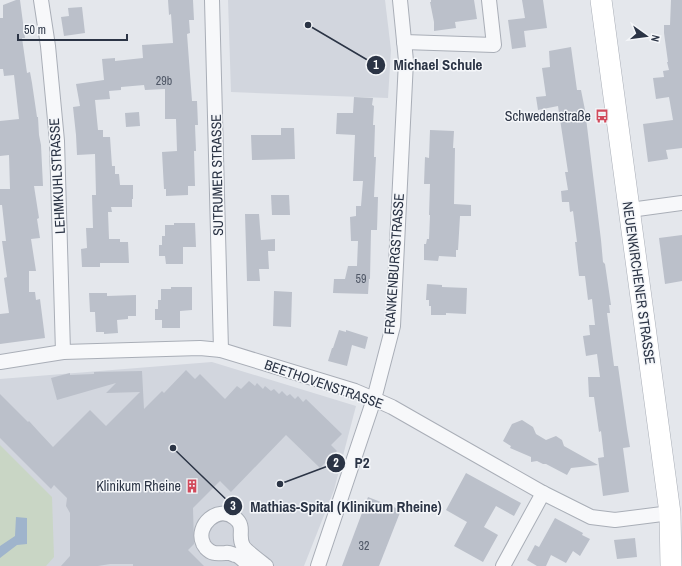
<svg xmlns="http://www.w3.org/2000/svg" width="682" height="566" viewBox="0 0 682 566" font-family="'Archivo Narrow',sans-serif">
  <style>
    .built { fill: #d2d6de }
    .green { fill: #c9d6c5 }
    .water { fill: #9fb4cc }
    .building { fill: #bbc0ca }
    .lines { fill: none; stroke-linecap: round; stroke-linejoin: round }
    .street-casing { stroke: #a9aeb7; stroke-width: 16 }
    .secondary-casing { stroke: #a9aeb7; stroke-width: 22 }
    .street { stroke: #f7f8fa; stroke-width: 14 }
    .secondary { stroke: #fff; stroke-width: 21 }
    .labels { text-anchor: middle; stroke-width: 3; stroke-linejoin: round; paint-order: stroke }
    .number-label { font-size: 12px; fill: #4f5766 }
    .poi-label { font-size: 14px; fill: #2b3445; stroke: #f4f6f9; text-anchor: end }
    .street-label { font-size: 14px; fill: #2b3445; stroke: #f4f6f9 }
    .leader { fill: none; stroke: #2b3445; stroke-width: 1.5 }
    .callout-dot { fill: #2b3445; stroke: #f4f6f9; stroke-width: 1.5 }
    .mark-label { font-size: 12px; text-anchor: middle; font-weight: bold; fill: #fff }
    .callout-label { font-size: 15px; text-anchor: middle; font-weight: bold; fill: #2b3445; stroke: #f4f6f9; stroke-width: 3; stroke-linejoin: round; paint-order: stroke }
  </style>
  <rect width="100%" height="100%" fill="#e4e7ec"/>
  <g class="built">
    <polygon points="228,0 385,0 391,50 388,98 231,92"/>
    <polygon points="212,362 356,406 334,490 304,566 0,566 0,379"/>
  </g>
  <polygon class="green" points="0,445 52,497 54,557 46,566 0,566"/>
  <polygon class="water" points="16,517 27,518 27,544 17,545 0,558 0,546 15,536"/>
  <g class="building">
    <polygon points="16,0 20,0 25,38 22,38 27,73 30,72 32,83 37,117 38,117 39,135 41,145 43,186 34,186 39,218 37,219 40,238 31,239 36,271 29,271 29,292 35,292 36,300 40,299 45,338 0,344 0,314 9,313 4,278 7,277 2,241 6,241 2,205 0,205 0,189 10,189 9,155 0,156 0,121 19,119 14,75 4,76 3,69 0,69 0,18 3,18 3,5"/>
    <polygon points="168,0 193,0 194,20 189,20 190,33 187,34 192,101 197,101 198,125 195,125 196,151 194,151 195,186 188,186 188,195 166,196 166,189 164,189 162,152 177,151 176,119 165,119 165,89 145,90 144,85 121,87 121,90 109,91 110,99 95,100 98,130 103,130 103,137 110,137 112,166 115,166 115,174 119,174 120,185 133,185 133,199 132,199 132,207 111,207 112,212 108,212 109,239 120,239 120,242 128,242 129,263 100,263 100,267 82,267 81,249 87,248 86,228 93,228 92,195 96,195 95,154 77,155 76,135 73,107 80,106 76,84 104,80 102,59 115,58 115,61 143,58 142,45 173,43 171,14 169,15"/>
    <polygon points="431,0 474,0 477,19 455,22 456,28 434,31 434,22 430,2 431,2"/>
    <polygon points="522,0 543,0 547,28 524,31 526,47 512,49 508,20 525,18"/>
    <polygon points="671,0 682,0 682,148 666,150 668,159 648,162 643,124 673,120 669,97 656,99 653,78 664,77 663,71 669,70 667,62 668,62 664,33 664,25 670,25"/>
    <polygon points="82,7 85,33 64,36 61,17 69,16 68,8"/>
    <polygon points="571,47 577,90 581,90 585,110 601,240 603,262 605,264 611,305 609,305 610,313 607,313 614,366 618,366 627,429 630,447 623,448 629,492 603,496 598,458 604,457 601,431 599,432 594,397 589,397 588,377 600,377 597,354 586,356 583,336 590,335 589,325 595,325 592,299 588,300 585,276 579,276 575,242 577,242 573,211 570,212 569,202 562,202 561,191 568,190 565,172 568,172 558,106 538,110 536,97 546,96 542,68 550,67 549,51"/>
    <polygon points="354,97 373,98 372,105 374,106 373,125 375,125 374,157 376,157 374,197 378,197 377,230 371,230 370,279 369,279 368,294 333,293 334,279 345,279 348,266 357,266 358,241 351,241 350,217 356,216 356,206 361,206 363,181 353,181 355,135 336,134 337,113 353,113"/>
    <polygon points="139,112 140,126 126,127 125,113"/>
    <polygon points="281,128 294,128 295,159 252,160 251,135 281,135"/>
    <polygon points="430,130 454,131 453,148 455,148 454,204 471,205 471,216 460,216 458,250 456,250 456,257 439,256 438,261 424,260 424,244 426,244 427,239 429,239 430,215 429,215 430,184 424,184 425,157 429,158"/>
    <polygon points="271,195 289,195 290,215 272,215"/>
    <polygon points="245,214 259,214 261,240 275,239 275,251 268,251 269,269 259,269 260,281 247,281"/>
    <polygon points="174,223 195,223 196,247 183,247 183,264 166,264 165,256 159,256 159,245 162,245 162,236 165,236 165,225 174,225"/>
    <polygon points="682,235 682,281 665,284 659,238"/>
    <polygon points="427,284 442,285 442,287 467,288 466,314 446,313 446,315 431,315 431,306 429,306 429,300 426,300"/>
    <polygon points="171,287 192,287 192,310 180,311 180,328 162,328 162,320 155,320 155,309 158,309 158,300 161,300 161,289 171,289"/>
    <polygon points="274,291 292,292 291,327 273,326"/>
    <polygon points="89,293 107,293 107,296 136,295 136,316 128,316 128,319 117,320 118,333 104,334 104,332 96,332 95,312 90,312"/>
    <polygon points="339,330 346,332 346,330 368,337 365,349 352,345 347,366 328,361 332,348 333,348"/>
    <polygon points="186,370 195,379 200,374 225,399 237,386 241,389 249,381 255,386 257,383 263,389 265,386 271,391 274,389 279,394 282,391 287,396 290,394 295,399 298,396 303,402 306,399 342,434 331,445 337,451 320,468 286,435 231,492 220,481 193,508 194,544 188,550 204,566 133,566 133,564 110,564 98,566 61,566 70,556 70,513 66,506 67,498 54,485 51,489 0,438 0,394 28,422 29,421 39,432 53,447 90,410 106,426 140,392 106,393 116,383 57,400 51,378 70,373 70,375 94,374 94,372 142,371 144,409 162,391 164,393"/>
    <polygon points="522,420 533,427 536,434 546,440 556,436 562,440 564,446 598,465 571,468 567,475 546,464 543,464 537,461 531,462 531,457 510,448 511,446 503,441 512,424"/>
    <polygon points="466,473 521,503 514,516 496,506 484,527 498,535 483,562 454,546 467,522 446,510"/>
    <polygon points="368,497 401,510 379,566 342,566"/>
    <polygon points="555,518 583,533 582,535 590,539 580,556 573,551 566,563 551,555 546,566 537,566 527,560 535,545 539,547"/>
    <polygon points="635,538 637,557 617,559 614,540"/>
  </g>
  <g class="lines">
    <g class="street-casing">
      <g id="street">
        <polyline points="41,0 48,46 57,141 63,352"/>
        <polyline points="212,0 221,350"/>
        <polyline points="404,42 494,45 489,0"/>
        <polyline points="630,210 682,203"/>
        <polyline points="0,362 63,352 200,348 221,350 355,391 374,399 392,407 427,427 543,493 591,517 615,520 670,513"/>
        <path d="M249,566C245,562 240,556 235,555C232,554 228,552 226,553C217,553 213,555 206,548C205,546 203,545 203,543C195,526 218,504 235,518C246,527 237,535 243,546C245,550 261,562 266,566"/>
        <polyline points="318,566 374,399 393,326 406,61 400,0"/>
        <polyline points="503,566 543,493"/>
      </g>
    </g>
    <g class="secondary-casing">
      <polyline id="secondary" points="601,0 670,513 671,566"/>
    </g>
    <use href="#street" class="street"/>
    <use href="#secondary" class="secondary"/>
  </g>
  <defs>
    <g id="bus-bare" transform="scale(1.08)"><path d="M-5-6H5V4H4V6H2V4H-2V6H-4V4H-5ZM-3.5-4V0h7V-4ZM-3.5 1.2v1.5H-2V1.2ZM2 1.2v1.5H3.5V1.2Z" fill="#d1495b" stroke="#f4f6f9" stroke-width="2.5" paint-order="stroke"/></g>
    <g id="building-bare" transform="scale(1.08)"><path d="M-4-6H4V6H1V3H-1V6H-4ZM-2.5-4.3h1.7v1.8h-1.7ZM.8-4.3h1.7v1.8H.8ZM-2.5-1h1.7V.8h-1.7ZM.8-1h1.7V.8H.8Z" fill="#d1495b" stroke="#f4f6f9" stroke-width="2.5" paint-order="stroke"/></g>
  </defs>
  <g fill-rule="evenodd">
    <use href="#bus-bare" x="602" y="116"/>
    <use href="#building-bare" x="192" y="486"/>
  </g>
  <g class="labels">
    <g class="number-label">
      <text x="164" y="85">29b</text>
      <text x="361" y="283">59</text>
      <text x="364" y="550">32</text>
    </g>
    <g class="poi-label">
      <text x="591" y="121">Schwedenstraße</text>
      <text x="181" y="491">Klinikum Rheine</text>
    </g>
    <g class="street-label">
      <text transform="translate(217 175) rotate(-91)" y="5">SUTRUMER STRASSE</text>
      <text transform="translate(57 176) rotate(-93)" y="5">LEHMKUHLSTRASSE</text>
      <text transform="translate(394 264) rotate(-86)" y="5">FRANKENBURGSTRASSE</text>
      <text transform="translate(639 283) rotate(82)" y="5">NEUENKIRCHENER STRASSE</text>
      <text transform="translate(324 384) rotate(19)" y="5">BEETHOVENSTRASSE</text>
    </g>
  </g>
  <path class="leader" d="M308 25L376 65M280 484L336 463M173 448L233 506"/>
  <g class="callout-dot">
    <circle cx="308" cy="25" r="4"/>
    <circle cx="280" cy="484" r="4"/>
    <circle cx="173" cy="448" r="4"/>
    <circle cx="376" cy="65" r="10"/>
    <circle cx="336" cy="463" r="10"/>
    <circle cx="233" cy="506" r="10"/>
  </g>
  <g class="mark-label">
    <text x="376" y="69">1</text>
    <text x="336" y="467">2</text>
    <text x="233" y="510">3</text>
  </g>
  <g class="callout-label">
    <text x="438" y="70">Michael Schule</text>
    <text x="362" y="468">P2</text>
    <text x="346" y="512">Mathias-Spital (Klinikum Rheine)</text>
  </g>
  <g transform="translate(646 36) rotate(104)" stroke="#f4f6f9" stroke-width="3" paint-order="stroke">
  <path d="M0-3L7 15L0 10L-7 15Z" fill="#2b3445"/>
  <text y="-6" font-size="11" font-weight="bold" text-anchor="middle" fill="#2b3445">N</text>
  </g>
  <path d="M18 34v6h109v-6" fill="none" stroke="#2b3445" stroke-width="2"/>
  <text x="24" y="34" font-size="12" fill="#2b3445" stroke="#f4f6f9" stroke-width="3" paint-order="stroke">50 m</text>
</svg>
